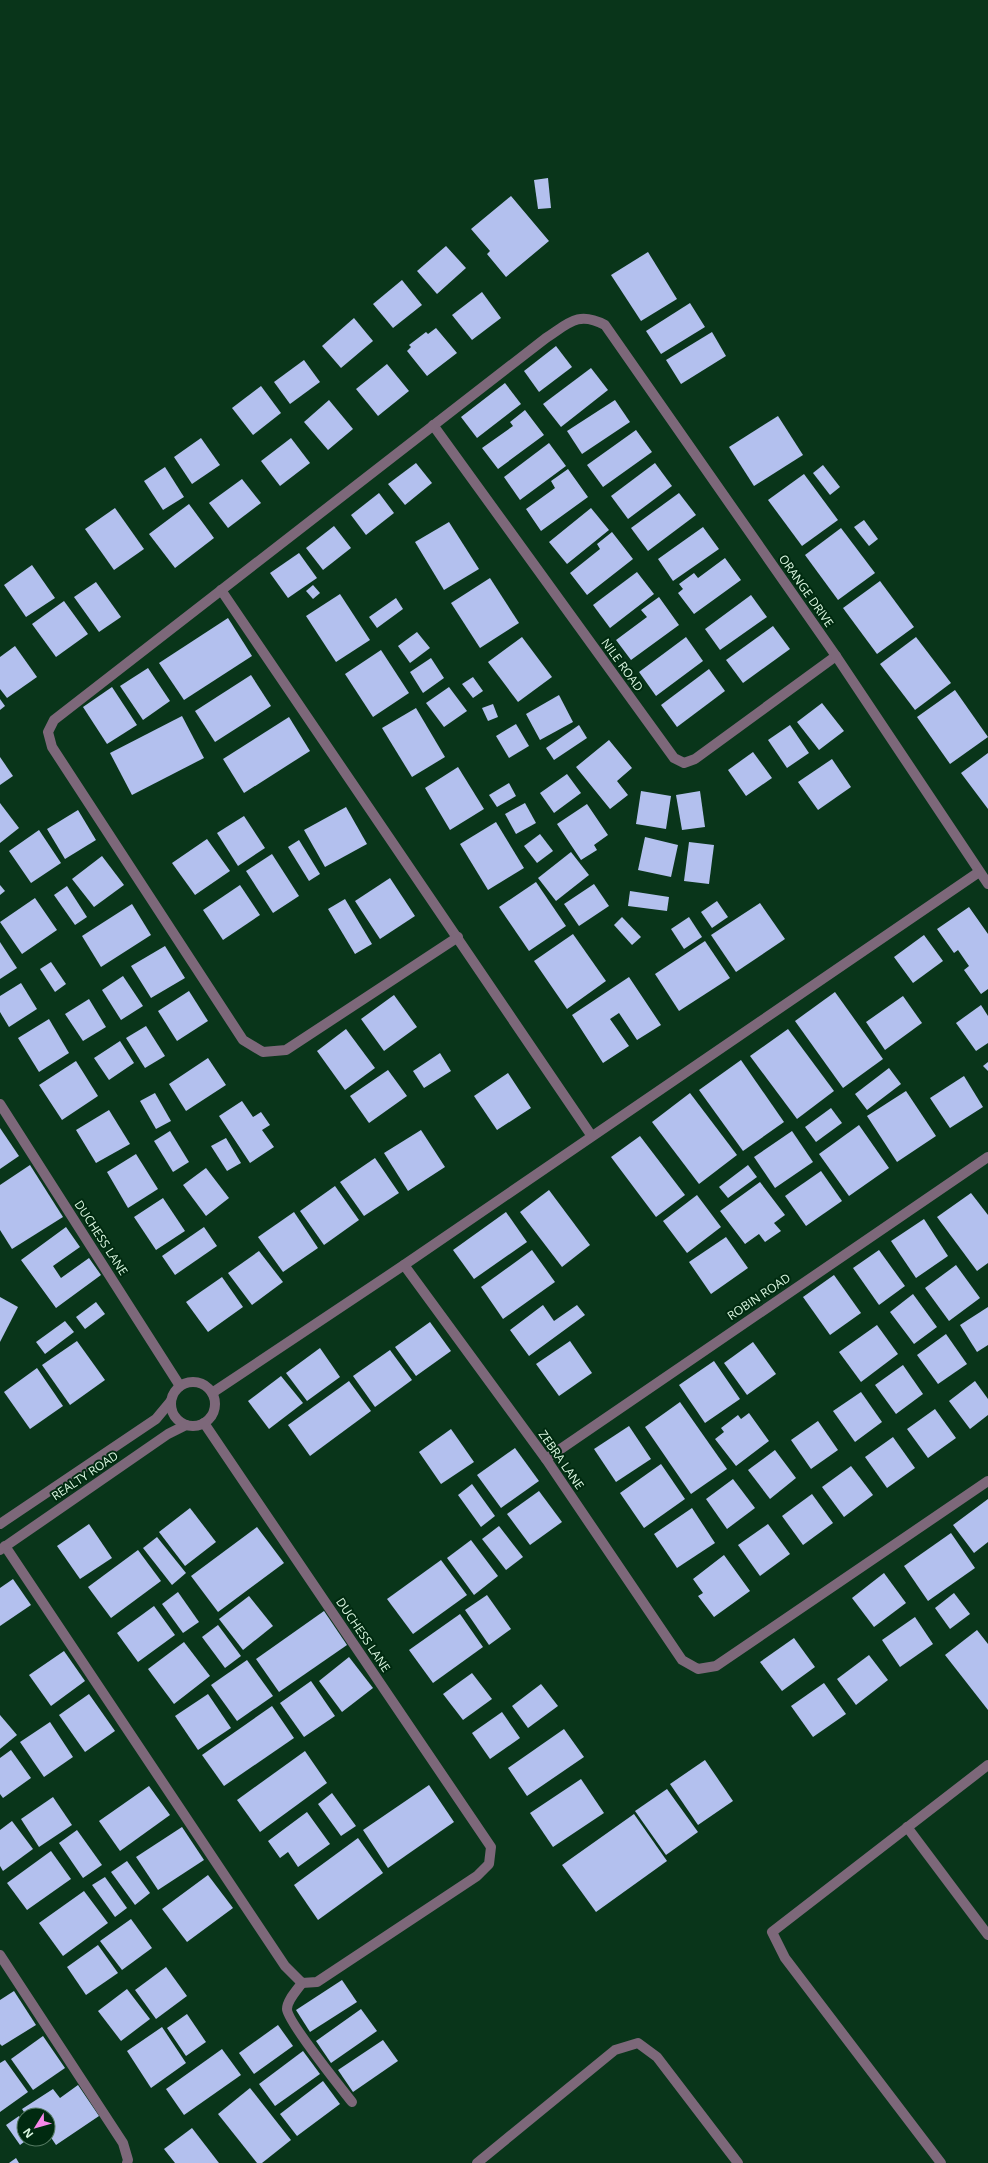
<svg xmlns="http://www.w3.org/2000/svg" width="988" height="2163" viewBox="0 0 988 2163" font-family="'Open Sans',sans-serif">
  <style>
    .building { fill: #b3c0ee }
    .lines { fill: none; stroke-linecap: round; stroke-linejoin: round }
    .minor { stroke: #7d687a; stroke-width: 10 }
    .labels { text-anchor: middle; stroke-width: 4; stroke-linejoin: round; paint-order: stroke }
    .street-label { font-size: 12px; fill: #daf7e1; stroke: #002a10 }
  </style>
  <rect width="100%" height="100%" fill="#09351a"/>
  <g class="building">
    <polygon points="548,178 551,208 538,209 534,180"/>
    <polygon points="511,196 549,241 506,277 487,254 490,251 471,229"/>
    <polygon points="446,246 466,268 437,294 417,271"/>
    <polygon points="648,252 677,299 641,321 611,275"/>
    <polygon points="402,280 422,305 393,328 373,304"/>
    <polygon points="482,292 501,318 472,340 452,315"/>
    <polygon points="690,303 705,327 661,354 646,331"/>
    <polygon points="354,318 373,341 341,368 322,346"/>
    <polygon points="436,328 457,353 427,376 407,351 411,347 409,345 426,332 428,334"/>
    <polygon points="712,332 726,356 681,384 666,360"/>
    <polygon points="556,346 572,367 539,392 524,371"/>
    <polygon points="304,360 320,382 290,404 274,382"/>
    <polygon points="387,364 409,391 378,416 356,389"/>
    <polygon points="591,368 608,390 561,427 543,404"/>
    <polygon points="505,383 521,404 477,438 461,417"/>
    <polygon points="261,386 281,413 253,435 232,408"/>
    <polygon points="329,400 353,429 328,450 304,422"/>
    <polygon points="615,400 630,422 582,454 567,431"/>
    <polygon points="525,410 544,435 498,469 482,448 513,426 510,422"/>
    <polygon points="778,416 803,455 754,486 729,447"/>
    <polygon points="636,430 652,452 603,487 587,465"/>
    <polygon points="201,438 220,465 192,484 174,457"/>
    <polygon points="291,438 310,463 280,486 261,461"/>
    <polygon points="549,443 566,466 520,500 504,477"/>
    <polygon points="416,463 432,483 405,505 388,484"/>
    <polygon points="655,463 672,486 628,519 611,496"/>
    <polygon points="823,465 840,487 830,495 813,473"/>
    <polygon points="165,467 184,497 163,510 144,481"/>
    <polygon points="568,469 588,497 541,531 526,509 555,488 551,481"/>
    <polygon points="804,474 838,520 802,546 768,500"/>
    <polygon points="242,479 261,503 228,528 209,503"/>
    <polygon points="379,493 394,513 366,535 351,515"/>
    <polygon points="679,493 696,515 648,551 631,528"/>
    <polygon points="189,504 214,538 175,568 149,534"/>
    <polygon points="115,508 144,549 114,570 85,529"/>
    <polygon points="591,508 609,530 567,564 549,542"/>
    <polygon points="864,520 878,539 869,546 854,527"/>
    <polygon points="449,522 479,569 444,590 415,542"/>
    <polygon points="334,526 351,548 323,570 306,548"/>
    <polygon points="703,527 719,549 673,581 658,559"/>
    <polygon points="841,528 875,573 838,600 805,555"/>
    <polygon points="612,532 633,559 587,595 570,573 600,549 597,544"/>
    <polygon points="299,553 317,578 288,598 270,573"/>
    <polygon points="725,558 741,580 694,614 678,593 683,589 679,584 694,573 698,578"/>
    <polygon points="32,565 55,598 26,617 4,585"/>
    <polygon points="637,572 654,594 610,628 593,605"/>
    <polygon points="490,578 519,623 480,648 451,603"/>
    <polygon points="880,581 914,627 877,654 843,608"/>
    <polygon points="96,582 121,617 99,632 74,597"/>
    <polygon points="313,585 320,593 313,599 306,591"/>
    <polygon points="340,594 370,640 336,662 306,616"/>
    <polygon points="751,595 767,617 720,650 705,629"/>
    <polygon points="659,597 679,625 631,660 616,640 647,617 641,610"/>
    <polygon points="396,598 403,609 377,628 369,617"/>
    <polygon points="64,601 88,634 56,657 32,624"/>
    <polygon points="228,618 252,656 184,700 159,663"/>
    <polygon points="773,626 790,649 743,683 726,660"/>
    <polygon points="417,632 430,648 410,663 398,646"/>
    <polygon points="522,637 552,677 518,702 488,662"/>
    <polygon points="686,637 703,661 656,696 639,672"/>
    <polygon points="916,637 951,683 915,710 880,664"/>
    <polygon points="15,646 37,677 7,698 0,689 0,657"/>
    <polygon points="381,650 409,693 373,717 345,674"/>
    <polygon points="431,658 444,678 423,693 410,672"/>
    <polygon points="148,668 170,701 143,720 120,686"/>
    <polygon points="709,669 725,691 677,727 661,705"/>
    <polygon points="251,675 271,706 215,742 195,711"/>
    <polygon points="473,677 483,691 473,698 462,684"/>
    <polygon points="112,687 137,725 107,744 83,707"/>
    <polygon points="449,687 467,711 444,727 426,703"/>
    <polygon points="955,690 988,737 950,764 917,717"/>
    <polygon points="559,695 573,722 540,740 526,714"/>
    <polygon points="0,699 5,706 0,710"/>
    <polygon points="822,703 844,731 819,750 797,722"/>
    <polygon points="493,704 498,717 488,721 482,708"/>
    <polygon points="416,708 445,757 412,777 382,728"/>
    <polygon points="182,716 204,758 132,795 110,753"/>
    <polygon points="289,717 310,751 244,793 223,759"/>
    <polygon points="516,724 529,746 509,758 496,736"/>
    <polygon points="579,725 587,738 554,760 546,748"/>
    <polygon points="790,725 809,753 787,768 768,740"/>
    <polygon points="609,740 632,768 617,781 628,795 610,809 576,767"/>
    <polygon points="753,752 772,778 746,796 728,770"/>
    <polygon points="988,753 988,809 961,773"/>
    <polygon points="0,757 13,776 0,785"/>
    <polygon points="832,759 851,787 818,810 798,782"/>
    <polygon points="458,767 484,809 450,830 425,788"/>
    <polygon points="567,774 581,793 554,813 540,793"/>
    <polygon points="509,783 516,796 497,807 489,795"/>
    <polygon points="641,791 671,796 666,829 636,824"/>
    <polygon points="700,791 705,827 682,830 676,795"/>
    <polygon points="0,803 19,828 0,843"/>
    <polygon points="525,803 536,823 516,834 505,814"/>
    <polygon points="587,804 608,835 594,845 597,850 581,860 557,824"/>
    <polygon points="346,807 367,844 325,867 304,830"/>
    <polygon points="78,810 96,840 65,859 47,829"/>
    <polygon points="244,816 265,848 238,866 217,833"/>
    <polygon points="496,822 524,868 488,890 460,844"/>
    <polygon points="39,830 61,863 31,883 9,851"/>
    <polygon points="540,834 553,851 537,863 524,846"/>
    <polygon points="645,837 678,845 671,877 638,870"/>
    <polygon points="207,839 230,871 195,895 172,863"/>
    <polygon points="299,840 320,874 309,881 288,847"/>
    <polygon points="689,842 714,845 709,884 684,881"/>
    <polygon points="571,852 589,875 556,901 538,878"/>
    <polygon points="272,854 299,896 273,913 246,871"/>
    <polygon points="102,856 124,885 94,907 72,879"/>
    <polygon points="390,878 415,916 380,939 355,901"/>
    <polygon points="536,882 566,926 529,951 499,907"/>
    <polygon points="594,884 609,906 579,926 564,904"/>
    <polygon points="0,885 5,891 0,895"/>
    <polygon points="240,885 260,915 223,940 203,910"/>
    <polygon points="67,886 87,917 75,925 54,895"/>
    <polygon points="630,891 669,897 667,911 628,906"/>
    <polygon points="35,898 57,930 22,954 0,922"/>
    <polygon points="345,899 372,944 355,954 328,909"/>
    <polygon points="717,901 728,917 712,928 701,912"/>
    <polygon points="760,903 785,939 736,972 711,935"/>
    <polygon points="132,904 151,935 101,967 82,936"/>
    <polygon points="969,907 988,934 988,989 981,994 964,970 969,966 958,950 954,953 937,929"/>
    <polygon points="622,917 641,937 632,945 614,925"/>
    <polygon points="689,917 702,937 684,949 671,929"/>
    <polygon points="573,934 606,981 567,1009 534,961"/>
    <polygon points="924,935 943,961 913,983 894,957"/>
    <polygon points="705,941 730,978 679,1011 655,974"/>
    <polygon points="0,942 17,968 0,979"/>
    <polygon points="165,946 185,978 151,998 131,966"/>
    <polygon points="51,962 66,984 55,992 40,969"/>
    <polygon points="123,976 143,1006 121,1020 102,990"/>
    <polygon points="629,977 661,1025 637,1040 619,1013 610,1019 629,1046 603,1063 572,1015"/>
    <polygon points="21,983 37,1009 9,1027 0,1012 0,996"/>
    <polygon points="189,991 208,1021 177,1041 158,1011"/>
    <polygon points="835,992 883,1059 843,1088 795,1021"/>
    <polygon points="394,995 417,1027 384,1051 361,1019"/>
    <polygon points="903,996 922,1023 885,1050 866,1022"/>
    <polygon points="89,999 106,1027 83,1041 65,1014"/>
    <polygon points="981,1005 988,1016 988,1043 976,1051 956,1023"/>
    <polygon points="49,1019 69,1053 39,1072 18,1038"/>
    <polygon points="146,1026 165,1056 145,1068 126,1038"/>
    <polygon points="346,1029 375,1068 345,1090 317,1051"/>
    <polygon points="788,1029 834,1091 797,1119 750,1056"/>
    <polygon points="120,1041 134,1063 109,1080 94,1058"/>
    <polygon points="440,1053 451,1071 424,1088 413,1071"/>
    <polygon points="208,1058 226,1085 186,1111 169,1084"/>
    <polygon points="741,1060 784,1122 743,1151 699,1090"/>
    <polygon points="76,1061 98,1096 62,1120 39,1085"/>
    <polygon points="988,1062 988,1071 983,1066"/>
    <polygon points="889,1068 901,1084 867,1110 855,1094"/>
    <polygon points="388,1070 407,1096 369,1123 350,1096"/>
    <polygon points="508,1073 531,1108 497,1130 474,1096"/>
    <polygon points="964,1076 983,1107 950,1128 930,1098"/>
    <polygon points="906,1091 936,1136 897,1162 867,1116"/>
    <polygon points="155,1093 171,1121 156,1129 140,1101"/>
    <polygon points="690,1093 737,1155 699,1184 652,1122"/>
    <polygon points="242,1101 253,1117 261,1112 270,1125 262,1130 274,1147 250,1163 219,1116"/>
    <polygon points="831,1108 842,1123 816,1142 805,1127"/>
    <polygon points="109,1110 130,1144 96,1163 76,1130"/>
    <polygon points="859,1125 889,1168 849,1196 819,1154"/>
    <polygon points="0,1128 19,1156 0,1169"/>
    <polygon points="421,1130 445,1167 408,1191 384,1153"/>
    <polygon points="170,1131 189,1162 173,1172 154,1141"/>
    <polygon points="792,1131 813,1162 775,1188 754,1157"/>
    <polygon points="640,1136 685,1195 656,1217 611,1157"/>
    <polygon points="226,1138 241,1163 227,1171 211,1146"/>
    <polygon points="136,1154 158,1189 128,1208 107,1172"/>
    <polygon points="375,1158 399,1193 364,1216 340,1182"/>
    <polygon points="30,1165 63,1217 12,1249 0,1230 0,1185"/>
    <polygon points="748,1165 757,1177 728,1198 719,1187"/>
    <polygon points="206,1168 229,1198 206,1216 183,1185"/>
    <polygon points="821,1171 842,1201 806,1226 785,1196"/>
    <polygon points="760,1182 785,1215 774,1223 781,1231 765,1242 759,1234 745,1244 720,1211"/>
    <polygon points="335,1186 359,1220 324,1245 300,1211"/>
    <polygon points="549,1190 590,1245 562,1267 520,1212"/>
    <polygon points="971,1193 988,1215 988,1263 977,1271 937,1217"/>
    <polygon points="697,1195 721,1227 687,1253 663,1221"/>
    <polygon points="163,1198 185,1231 156,1250 134,1217"/>
    <polygon points="294,1212 318,1248 283,1272 258,1237"/>
    <polygon points="506,1212 527,1242 474,1279 453,1250"/>
    <polygon points="924,1219 948,1256 916,1278 891,1241"/>
    <polygon points="66,1227 80,1247 53,1266 61,1278 89,1258 101,1275 56,1308 21,1260"/>
    <polygon points="204,1227 217,1246 175,1275 162,1256"/>
    <polygon points="726,1237 748,1268 711,1294 689,1262"/>
    <polygon points="532,1250 555,1282 503,1319 481,1287"/>
    <polygon points="879,1250 905,1286 879,1305 853,1268"/>
    <polygon points="259,1251 283,1282 252,1305 228,1273"/>
    <polygon points="956,1265 980,1298 949,1321 925,1288"/>
    <polygon points="834,1275 861,1313 830,1335 803,1297"/>
    <polygon points="222,1277 243,1307 208,1332 186,1302"/>
    <polygon points="913,1294 937,1327 914,1344 890,1312"/>
    <polygon points="0,1297 18,1307 0,1342"/>
    <polygon points="96,1302 105,1314 85,1329 76,1317"/>
    <polygon points="543,1305 554,1321 577,1305 585,1315 529,1356 510,1330"/>
    <polygon points="988,1307 988,1345 977,1352 960,1325"/>
    <polygon points="65,1321 74,1332 45,1354 36,1342"/>
    <polygon points="430,1322 451,1351 416,1376 395,1347"/>
    <polygon points="877,1325 898,1354 861,1382 839,1352"/>
    <polygon points="946,1334 967,1364 938,1384 917,1355"/>
    <polygon points="77,1341 105,1380 70,1405 42,1365"/>
    <polygon points="570,1341 592,1373 559,1396 536,1364"/>
    <polygon points="753,1342 776,1374 747,1395 724,1363"/>
    <polygon points="320,1348 340,1377 307,1401 286,1373"/>
    <polygon points="390,1350 412,1380 375,1407 353,1376"/>
    <polygon points="714,1361 740,1399 705,1423 679,1385"/>
    <polygon points="903,1365 923,1394 896,1414 875,1385"/>
    <polygon points="37,1368 63,1406 30,1429 4,1392"/>
    <polygon points="281,1376 303,1403 269,1429 248,1401"/>
    <polygon points="349,1381 371,1411 310,1456 288,1425"/>
    <polygon points="975,1381 988,1399 988,1415 970,1429 949,1401"/>
    <polygon points="861,1392 882,1422 855,1442 833,1411"/>
    <polygon points="680,1402 727,1469 691,1494 645,1427"/>
    <polygon points="935,1409 956,1438 928,1458 907,1429"/>
    <polygon points="749,1413 769,1441 736,1466 715,1439 724,1432 721,1428 738,1415 741,1419"/>
    <polygon points="818,1421 838,1450 811,1469 791,1440"/>
    <polygon points="629,1426 651,1459 616,1482 594,1449"/>
    <polygon points="451,1429 474,1462 441,1484 419,1452"/>
    <polygon points="893,1437 915,1468 887,1488 865,1457"/>
    <polygon points="515,1448 539,1481 501,1508 477,1475"/>
    <polygon points="775,1450 796,1478 770,1499 748,1470"/>
    <polygon points="661,1464 685,1499 644,1528 620,1493"/>
    <polygon points="851,1466 873,1495 844,1517 822,1487"/>
    <polygon points="733,1479 755,1508 727,1529 706,1499"/>
    <polygon points="472,1484 495,1516 481,1527 458,1495"/>
    <polygon points="539,1491 562,1522 530,1545 507,1514"/>
    <polygon points="812,1494 833,1523 803,1545 782,1516"/>
    <polygon points="988,1499 988,1542 974,1553 953,1525"/>
    <polygon points="190,1508 216,1542 185,1566 159,1532"/>
    <polygon points="692,1508 715,1543 677,1568 654,1534"/>
    <polygon points="89,1524 112,1558 80,1579 57,1546"/>
    <polygon points="768,1524 790,1554 760,1576 738,1545"/>
    <polygon points="499,1526 523,1557 506,1570 482,1539"/>
    <polygon points="257,1527 284,1563 218,1612 191,1576"/>
    <polygon points="951,1533 975,1568 928,1601 904,1566"/>
    <polygon points="157,1537 186,1573 172,1585 143,1548"/>
    <polygon points="471,1540 498,1576 474,1595 447,1558"/>
    <polygon points="138,1550 161,1581 111,1618 88,1587"/>
    <polygon points="724,1555 750,1591 714,1617 698,1596 703,1593 693,1579"/>
    <polygon points="441,1560 467,1595 413,1634 387,1599"/>
    <polygon points="884,1573 906,1603 874,1627 852,1598"/>
    <polygon points="13,1579 31,1605 0,1626 0,1588"/>
    <polygon points="178,1592 199,1622 183,1633 162,1604"/>
    <polygon points="954,1593 970,1614 950,1629 935,1608"/>
    <polygon points="487,1595 511,1629 489,1645 465,1610"/>
    <polygon points="249,1596 273,1626 243,1650 219,1619"/>
    <polygon points="154,1606 175,1635 138,1662 117,1633"/>
    <polygon points="324,1611 347,1645 279,1692 256,1659"/>
    <polygon points="460,1614 483,1647 433,1683 409,1650"/>
    <polygon points="915,1617 933,1644 900,1667 882,1640"/>
    <polygon points="218,1625 241,1656 225,1668 202,1637"/>
    <polygon points="977,1630 988,1644 988,1710 945,1655"/>
    <polygon points="794,1638 815,1667 782,1691 760,1662"/>
    <polygon points="184,1642 210,1676 174,1704 148,1669"/>
    <polygon points="64,1651 85,1681 51,1706 29,1675"/>
    <polygon points="869,1655 888,1680 856,1705 837,1679"/>
    <polygon points="349,1657 373,1688 342,1712 319,1681"/>
    <polygon points="247,1660 273,1696 237,1721 211,1685"/>
    <polygon points="472,1673 492,1699 463,1720 443,1694"/>
    <polygon points="311,1681 335,1716 304,1737 280,1703"/>
    <polygon points="824,1683 846,1714 813,1737 791,1706"/>
    <polygon points="541,1684 558,1706 528,1728 512,1706"/>
    <polygon points="89,1694 115,1731 85,1752 59,1715"/>
    <polygon points="208,1694 231,1728 198,1750 175,1716"/>
    <polygon points="272,1706 294,1738 224,1786 202,1755"/>
    <polygon points="502,1712 520,1738 490,1759 472,1733"/>
    <polygon points="0,1715 17,1735 0,1749"/>
    <polygon points="50,1722 73,1757 44,1777 20,1742"/>
    <polygon points="564,1729 584,1757 527,1796 508,1768"/>
    <polygon points="11,1750 31,1778 3,1798 0,1794 0,1758"/>
    <polygon points="305,1751 327,1783 260,1832 237,1800"/>
    <polygon points="705,1760 733,1801 698,1825 670,1784"/>
    <polygon points="581,1779 604,1813 553,1847 530,1813"/>
    <polygon points="429,1785 454,1822 388,1868 363,1830"/>
    <polygon points="149,1786 170,1815 120,1851 99,1821"/>
    <polygon points="667,1789 698,1832 666,1855 635,1811"/>
    <polygon points="332,1793 356,1826 341,1836 318,1804"/>
    <polygon points="53,1797 72,1825 39,1847 21,1819"/>
    <polygon points="307,1812 330,1844 298,1867 288,1852 280,1858 268,1841"/>
    <polygon points="634,1814 667,1861 596,1912 562,1865"/>
    <polygon points="12,1821 33,1849 3,1871 0,1866 0,1830"/>
    <polygon points="182,1827 204,1860 158,1890 136,1857"/>
    <polygon points="77,1830 102,1865 83,1878 59,1843"/>
    <polygon points="358,1838 383,1873 318,1920 294,1885"/>
    <polygon points="51,1851 71,1879 27,1910 7,1883"/>
    <polygon points="127,1861 150,1893 135,1905 111,1872"/>
    <polygon points="208,1875 233,1908 187,1942 162,1909"/>
    <polygon points="105,1877 127,1908 115,1917 92,1885"/>
    <polygon points="84,1891 108,1923 63,1956 39,1923"/>
    <polygon points="131,1919 152,1948 122,1970 100,1941"/>
    <polygon points="98,1945 118,1973 86,1995 67,1967"/>
    <polygon points="166,1967 187,1996 156,2019 135,1990"/>
    <polygon points="342,1980 357,2002 310,2032 296,2010"/>
    <polygon points="127,1989 150,2019 121,2041 98,2011"/>
    <polygon points="14,1991 36,2025 2,2046 0,2044 0,2000"/>
    <polygon points="361,2009 377,2031 331,2063 316,2041"/>
    <polygon points="187,2014 206,2042 186,2056 167,2028"/>
    <polygon points="278,2025 293,2046 254,2074 239,2053"/>
    <polygon points="162,2027 186,2063 151,2088 127,2051"/>
    <polygon points="43,2036 65,2068 33,2090 11,2059"/>
    <polygon points="383,2040 398,2061 353,2092 338,2070"/>
    <polygon points="222,2049 241,2075 184,2115 166,2089"/>
    <polygon points="303,2051 320,2074 275,2106 259,2084"/>
    <polygon points="5,2060 28,2092 0,2112 0,2063"/>
    <polygon points="323,2081 340,2104 297,2136 280,2114"/>
    <polygon points="78,2085 99,2116 56,2145 48,2133 48,2115 26,2115 22,2109 53,2089 60,2098"/>
    <polygon points="250,2088 291,2140 262,2163 257,2163 218,2114"/>
    <polygon points="19,2116 24,2123 24,2139 28,2139 20,2145 6,2125"/>
    <polygon points="192,2128 219,2163 175,2163 164,2149"/>
    <polygon points="16,2158 19,2163 9,2163"/>
  </g>
  <g class="lines">
    <g class="minor">
      <polyline points="433,425 674,758 684,763 695,759 836,656"/>
      <polyline points="221,590 591,1135"/>
      <path d="M458,937L286,1050L263,1052L243,1040L52,747L48,732L54,720L546,338C569,323 578,311 605,325L836,656L988,884"/>
      <polyline points="0,1104 180,1386"/>
      <polyline points="404,1265 546,1459 682,1660 698,1669 716,1666 988,1481"/>
      <circle cx="193" cy="1404" r="22"/>
      <polyline points="212,1393 404,1265 979,872"/>
      <polyline points="546,1459 988,1157"/>
      <polyline points="0,1524 156,1419 171,1401"/>
      <polyline points="5,1546 285,1966 302,1983 317,1982 477,1876 489,1864 491,1847 204,1423"/>
      <polyline points="0,1550 168,1434 186,1425"/>
      <polyline points="907,1827 988,1935"/>
      <polyline points="0,1955 123,2143 128,2160 127,2163"/>
      <path d="M302,1983C298,1989 287,2000 287,2009C287,2021 341,2088 352,2102"/>
      <polyline points="477,2163 615,2050 638,2043 657,2057 738,2163"/>
      <polyline points="941,2163 785,1958 772,1932 988,1765"/>
    </g>
  </g>
  <g class="labels">
    <g class="street-label">
      <text transform="translate(806 591) rotate(55)" y="4">ORANGE DRIVE</text>
      <text transform="translate(622 665) rotate(54)" y="4">NILE ROAD</text>
      <text transform="translate(101 1238) rotate(57)" y="4">DUCHESS LANE</text>
      <text transform="translate(759 1297) rotate(-34)" y="4">ROBIN ROAD</text>
      <text transform="translate(561 1460) rotate(55)" y="4">ZEBRA LANE</text>
      <text transform="translate(85 1476) rotate(-34)" y="4">REALTY ROAD</text>
      <text transform="translate(363 1635) rotate(56)" y="4">DUCHESS LANE</text>
    </g>
  </g>
  <g transform="translate(36 2127) rotate(233)"><circle r="19" fill="#002a10" stroke="#577c64"/>
  <path d="M0-3L7 15L0 10L-7 15Z" fill="#f888ea"/>
  <text y="-6" font-size="11" font-weight="bold" text-anchor="middle" fill="#daf7e1">N</text>
  </g>
</svg>
